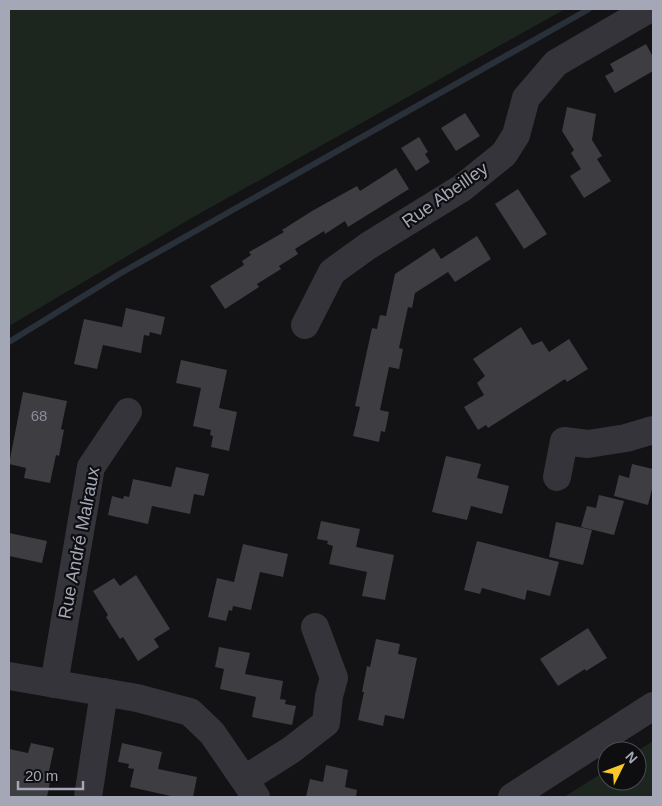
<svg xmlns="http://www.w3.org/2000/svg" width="662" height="806" viewBox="0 0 662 806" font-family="Helvetica,sans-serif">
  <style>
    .green { fill: #1d251f }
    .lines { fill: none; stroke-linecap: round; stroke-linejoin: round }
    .stream { stroke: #293039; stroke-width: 6 }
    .building { fill: #3d3d42 }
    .minor { stroke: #34343a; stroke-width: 28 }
    .labels { text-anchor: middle; stroke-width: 4.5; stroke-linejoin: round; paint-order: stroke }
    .number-label { font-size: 15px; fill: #8a8d99 }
    .street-label { font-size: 18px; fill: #a4a8b6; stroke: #0e0e10 }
  </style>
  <rect width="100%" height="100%" fill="#131315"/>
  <g class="green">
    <polygon points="9,9 565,9 190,219 9,326"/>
    <polygon points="653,741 653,797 564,797 607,770 607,781 637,781 637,751"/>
  </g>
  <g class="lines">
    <polyline class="stream" points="9,342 121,273 589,9"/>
  </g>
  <g class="building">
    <polygon points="646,44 653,57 653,71 615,93 605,76 614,71 610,64"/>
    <polygon points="567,107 596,114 592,140 602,156 597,159 611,181 584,198 570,176 581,169 571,153 574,150 562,131"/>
    <polygon points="465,113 480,136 456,151 441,128"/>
    <polygon points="419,137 428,152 425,154 430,162 416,171 401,148"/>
    <polygon points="396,168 409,189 348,227 345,221 325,234 324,231 295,249 298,254 279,266 281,269 257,284 259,287 225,309 210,286 244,265 242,261 251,255 249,252 284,232 282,230 312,211 357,186 360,191"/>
    <polygon points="518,189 547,234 524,249 495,204"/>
    <polygon points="477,236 491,259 455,282 448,272 415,293 412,308 408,307 399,348 403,349 399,369 389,367 380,410 389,412 385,432 381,431 379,442 353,436 360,407 355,406 372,328 377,329 380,315 386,316 395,274 434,248 441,259"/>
    <polygon points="126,308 165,317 161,335 150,332 149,336 144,335 141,353 103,345 97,369 74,364 84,319 122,327"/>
    <polygon points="521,327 532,345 542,341 549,352 569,339 588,369 567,382 565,379 488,428 486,425 478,430 464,407 484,395 477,383 485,376 473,359"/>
    <polygon points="181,360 227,370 219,408 237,412 229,451 211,447 213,436 210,435 211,430 193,426 201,388 176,383"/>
    <polygon points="23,392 67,401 61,429 64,430 59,456 56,455 50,483 24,478 26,468 9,464"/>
    <polygon points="446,456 481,464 477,478 509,486 502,514 471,506 467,520 432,512"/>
    <polygon points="632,464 653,469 653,485 648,505 614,496 619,475 629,478"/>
    <polygon points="176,467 209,474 204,496 194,494 190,514 152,506 148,524 108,515 112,496 123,499 124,496 129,497 133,479 171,487"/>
    <polygon points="599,495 624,501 614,535 581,527 587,506 596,508"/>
    <polygon points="321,521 360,529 356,547 394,555 385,600 362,596 367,572 329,564 333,546 327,544 328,541 317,539"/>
    <polygon points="556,522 592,530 583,565 549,557"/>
    <polygon points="9,533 47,541 42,563 9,556"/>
    <polygon points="477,541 559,562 550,596 527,590 525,600 482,588 480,594 464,590"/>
    <polygon points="243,544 288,554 283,577 260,572 251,610 233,606 232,611 229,610 226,621 208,617 217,578 234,582"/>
    <polygon points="136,575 170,629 154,639 159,647 138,661 123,637 120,639 106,617 108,615 93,591 114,578 120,586"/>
    <polygon points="588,628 607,658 586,671 585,669 558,686 540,659"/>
    <polygon points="376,639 400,644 398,654 417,658 404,719 385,715 383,726 358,720 364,692 362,692 367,666 370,667"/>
    <polygon points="219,647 250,653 245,674 283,681 280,699 286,700 285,704 296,706 292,725 252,717 256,697 220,689 224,669 215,667"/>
    <polygon points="31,743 54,748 48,776 51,777 47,797 9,797 9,749 28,753"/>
    <polygon points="122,743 162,752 158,769 197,777 193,797 175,797 130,787 134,769 128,768 129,764 118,762"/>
    <polygon points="326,765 348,770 345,787 357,790 356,797 306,797 310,779 323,782"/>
  </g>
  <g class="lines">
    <g class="minor">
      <polyline points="305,325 332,272 368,246 462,188 504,154 516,135 526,98 556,63 649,9"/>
      <polyline points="557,477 564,441 588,444 626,438 653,430"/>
      <polyline points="9,676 137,698 190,712 212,733 256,797"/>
      <polyline points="54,684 91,467 128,412"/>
      <polyline points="245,779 291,750 326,723 329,696 334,678 315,627"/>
      <polyline points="88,797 104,692"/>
      <polyline points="512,797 653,706"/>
    </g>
  </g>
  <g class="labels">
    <g class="number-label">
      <text x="39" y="421">68</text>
    </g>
    <g class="street-label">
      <text transform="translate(445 195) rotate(-35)" y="6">Rue Abeilley</text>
      <text transform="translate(79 543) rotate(-79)" y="6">Rue André Malraux</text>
    </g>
  </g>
  <rect width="662" height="806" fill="none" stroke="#a4a8b6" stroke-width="20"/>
  <g transform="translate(622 766) rotate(48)"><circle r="24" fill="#0e0e10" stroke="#4a4c52"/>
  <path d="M0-4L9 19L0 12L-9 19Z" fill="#fac826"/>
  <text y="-8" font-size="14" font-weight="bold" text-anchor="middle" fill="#a4a8b6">N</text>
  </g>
  <path d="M18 781v8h65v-8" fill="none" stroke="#a4a8b6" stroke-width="2.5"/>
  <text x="25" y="781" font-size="15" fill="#a4a8b6" stroke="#0e0e10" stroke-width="4" paint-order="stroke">20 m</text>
</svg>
